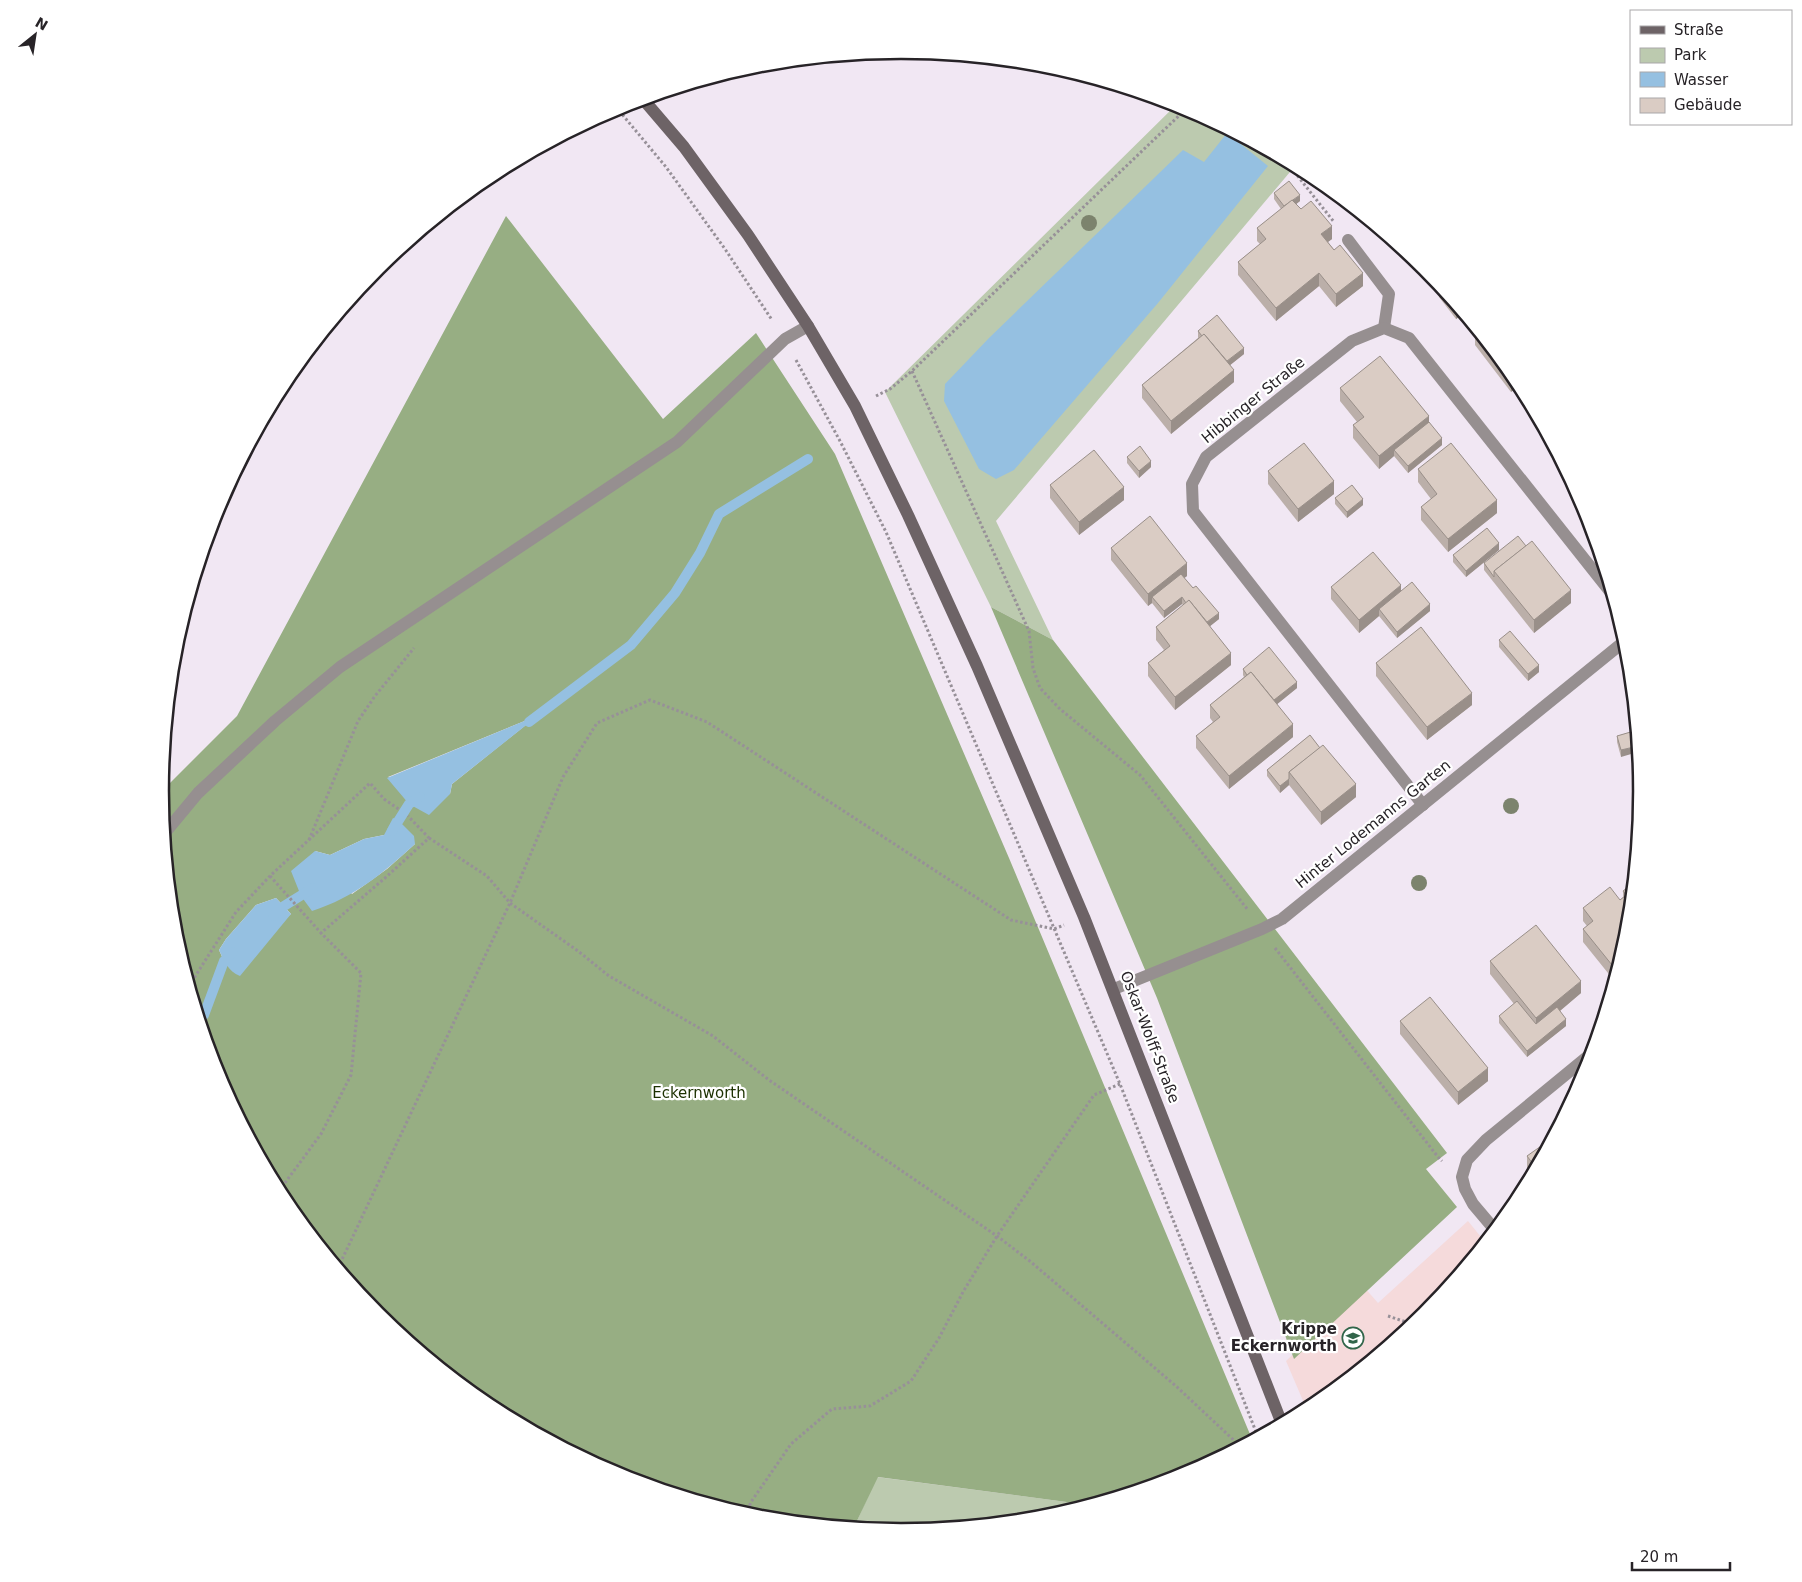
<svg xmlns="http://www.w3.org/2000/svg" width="1802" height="1582" viewBox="0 0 1802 1582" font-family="'DejaVu Sans',sans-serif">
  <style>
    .education { fill: #f5dadb }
    .green { fill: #bccaaf }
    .forest { fill: #97ae83; fill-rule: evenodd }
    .water { fill: #95c0e1 }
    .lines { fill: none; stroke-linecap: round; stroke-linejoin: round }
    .stream { stroke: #95c0e1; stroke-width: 10 }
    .path { stroke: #979098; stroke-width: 3; stroke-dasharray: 2.5 2.5; stroke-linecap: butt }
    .lane { stroke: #968f90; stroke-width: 12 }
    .street { stroke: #968f90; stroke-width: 12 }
    .secondary { stroke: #6d6366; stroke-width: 12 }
    .tree { fill: #7c836d }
    .wall { fill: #bbafa9 }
    .shaded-wall { fill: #998f89 }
    .building { fill: #daccc4; stroke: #998f89 }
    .labels { text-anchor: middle; stroke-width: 4.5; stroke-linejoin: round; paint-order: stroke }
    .street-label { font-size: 15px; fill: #272327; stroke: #fff }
    .park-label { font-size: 15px; fill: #1c3100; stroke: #fff }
    .poi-label { font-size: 15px; font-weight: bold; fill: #272327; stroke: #fff; text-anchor: end }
    .rim { fill: none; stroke: #272327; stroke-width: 2.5 }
  </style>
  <rect width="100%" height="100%" fill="#f1e7f3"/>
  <polygon class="education" points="1468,1221 1485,1242 1425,1315 1307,1410 1286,1361 1364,1287 1378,1303"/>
  <g class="green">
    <polygon points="1177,104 1185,107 1295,166 996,521 1053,640 991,607 885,392"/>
    <polygon points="877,1477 1089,1505 1045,1518 901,1532 854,1527"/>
  </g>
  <g class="forest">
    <path d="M506,216L663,419L756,333L835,454L1009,858L1252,1439L1184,1476L1089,1505L878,1477L854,1527L756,1518L617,1475L489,1407L377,1315L285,1202L216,1074L174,935L160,793L237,716ZM537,716L452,784L450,794L388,777ZM384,835L415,844L387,869L352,894L315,851L330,855L364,839ZM276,898L291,914L224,961L219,950L226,939L256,905Z"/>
    <polygon points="991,607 1053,640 1447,1153 1426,1169 1457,1207 1294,1359 1157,998"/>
  </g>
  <g class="water">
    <polygon points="1227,133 1268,166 1158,303 1014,470 996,479 979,469 944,401 945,384 989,338 1183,150 1204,162"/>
    <polygon points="539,715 452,784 450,794 429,815 409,804 387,778"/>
    <path d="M393,818L398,820L414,836L415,844C382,874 355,897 312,911L301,896L291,871L315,851L330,855L364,839L384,835Z"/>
    <path d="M276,898L291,914L240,976C228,971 224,961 219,950L226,939L256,905Z"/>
  </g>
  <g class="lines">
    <g class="stream">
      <polyline points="529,722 631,645 675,593 700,553 719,514 808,459"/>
      <polyline points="392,831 409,804 420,797"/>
      <polyline points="273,916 284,906 313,888"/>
      <polyline points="200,1020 204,1015 224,961 233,952"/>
    </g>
    <g class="path">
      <polyline points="616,107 666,167 725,249 772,320"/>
      <polyline points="1285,160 1334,222"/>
      <polyline points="796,360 840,441 886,532 1120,1084 1258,1437"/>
      <polyline points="912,371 1029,631 1033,668 1040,688 1060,709 1140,775 1248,910"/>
      <polyline points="876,396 890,389 912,371 1187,108"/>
      <polyline points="429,838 487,876 510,903 578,951 609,976 713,1036 769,1080 997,1236 1031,1262 1177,1387 1240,1446"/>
      <polyline points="309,840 358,721 375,696 414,648"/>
      <polyline points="270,876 321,933 385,878 429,838 408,816"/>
      <polyline points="1275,948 1438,1157 1442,1161"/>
      <polyline points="189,986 236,912 270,876 370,783 384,799 400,810"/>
      <polyline points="279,1191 321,1134 351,1075 361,973 321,933"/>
      <polyline points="338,1268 510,903 563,777 597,723 650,700 707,722 1011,920 1054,929 1064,925"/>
      <polyline points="1388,1316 1406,1322 1460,1273"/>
      <polyline points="746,1515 751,1502 791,1444 832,1409 870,1406 911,1381 939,1338 963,1292 997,1236 1094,1095 1120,1084"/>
    </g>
    <g class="lane">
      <polyline points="1348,240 1389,294 1384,328"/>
      <polyline points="164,834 198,793 275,721 340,667 677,442 785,339 808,326"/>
    </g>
    <g class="street">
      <polyline points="1423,805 1193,511 1192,484 1206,457 1352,341 1384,328 1409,338 1612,594"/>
      <polyline points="1114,989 1262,929 1282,919 1626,640"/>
      <polyline points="1495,1230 1473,1204 1465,1189 1462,1177 1467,1160 1486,1140 1592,1053"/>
    </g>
    <polyline class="secondary" points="643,99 684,147 748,235 808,326 855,406 908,515 977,666 1084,917 1282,1424"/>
  </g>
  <g class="tree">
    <circle cx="1089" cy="223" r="8"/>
    <circle cx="1511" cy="806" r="8"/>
    <circle cx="1419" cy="883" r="8"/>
  </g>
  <g class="wall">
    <polygon points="1274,193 1300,201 1296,204 1301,209 1332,239 1328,242 1363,286 1336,307 1319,286 1276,321 1238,275 1238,262 1260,244 1257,241 1257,228 1281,209 1274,199"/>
    <polygon points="1420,263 1425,267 1463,314 1456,319 1439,297 1439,290 1441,289"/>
    <polygon points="1198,331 1244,354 1230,365 1234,382 1171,434 1142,398 1142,385 1198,338"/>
    <polygon points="1475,332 1517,380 1511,392 1475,345"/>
    <polygon points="1340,388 1429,422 1442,445 1408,473 1394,456 1379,469 1353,438 1353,425 1357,422 1340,401"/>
    <polygon points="1127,457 1151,467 1139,478 1127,463"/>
    <polygon points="1418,469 1497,513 1448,552 1421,520 1421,507 1431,499 1418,482"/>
    <polygon points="1268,471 1334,494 1298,522 1268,484"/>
    <polygon points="1050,485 1124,500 1079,535 1050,498"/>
    <polygon points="1335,498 1363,505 1347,518 1335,504"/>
    <polygon points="1111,548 1187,576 1184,578 1219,619 1210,626 1231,665 1175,710 1148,676 1148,663 1164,650 1156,640 1156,627 1183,605 1182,604 1164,618 1152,603 1148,606 1111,560"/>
    <polygon points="1499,550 1466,577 1453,562 1453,555"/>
    <polygon points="1484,563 1571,603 1534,633 1484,570"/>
    <polygon points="1331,587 1401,591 1430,611 1397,638 1379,616 1359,633 1331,599"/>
    <polygon points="1499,640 1539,672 1528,681 1499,647"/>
    <polygon points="1376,663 1472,705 1427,740 1376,676"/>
    <polygon points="1243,669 1297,688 1277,704 1293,737 1229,789 1196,748 1196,736 1213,722 1210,718 1210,705 1244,677 1243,675"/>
    <polygon points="1634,731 1621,757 1617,742 1617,736"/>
    <polygon points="1310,735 1356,797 1321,825 1289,785 1280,793 1267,776 1267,770"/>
    <polygon points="1633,883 1612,978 1583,942 1583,929 1587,926 1583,921 1583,908 1620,900 1623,897 1623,891"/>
    <polygon points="1490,961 1581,993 1560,1011 1566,1026 1527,1057 1499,1023 1499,1016 1514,1004 1490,974"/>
    <polygon points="1400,1021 1488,1081 1458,1105 1400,1034"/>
    <polygon points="1551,1139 1532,1175 1527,1169 1527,1156"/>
  </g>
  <g class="shaded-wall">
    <polygon points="1300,195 1300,201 1285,213 1285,206"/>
    <polygon points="1332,226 1332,239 1321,247 1321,234"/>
    <polygon points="1319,273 1319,286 1276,321 1276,308"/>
    <polygon points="1363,273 1363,286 1336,307 1336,294"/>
    <polygon points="1460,310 1463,314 1456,319 1456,313"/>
    <polygon points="1244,348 1244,354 1224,370 1224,364"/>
    <polygon points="1234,370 1234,382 1171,434 1171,421"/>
    <polygon points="1514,376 1520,385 1511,392 1511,379"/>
    <polygon points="1429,416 1429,429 1394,450 1394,456 1379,469 1379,456"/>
    <polygon points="1442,438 1442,445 1408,473 1408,466"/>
    <polygon points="1151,461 1151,467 1139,478 1139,471"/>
    <polygon points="1334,481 1334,494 1298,522 1298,509"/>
    <polygon points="1124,487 1124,500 1079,535 1079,522"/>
    <polygon points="1363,499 1363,505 1347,518 1347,512"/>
    <polygon points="1497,500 1497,513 1448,552 1448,539"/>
    <polygon points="1499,543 1499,550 1466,577 1466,571"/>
    <polygon points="1187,563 1187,576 1155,601 1152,597 1152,603 1148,606 1148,594"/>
    <polygon points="1401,585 1401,598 1379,609 1379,616 1359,633 1359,620"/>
    <polygon points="1571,590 1571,603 1534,633 1534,620"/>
    <polygon points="1182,597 1182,604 1164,618 1164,611"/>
    <polygon points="1430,604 1430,611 1397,638 1397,632"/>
    <polygon points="1219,613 1219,619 1204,631 1204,625"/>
    <polygon points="1231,653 1231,665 1175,710 1175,697"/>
    <polygon points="1539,665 1539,672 1528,681 1528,674"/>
    <polygon points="1297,682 1297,688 1270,710 1270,703"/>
    <polygon points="1472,693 1472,705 1427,740 1427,727"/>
    <polygon points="1293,724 1293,737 1229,789 1229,776"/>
    <polygon points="1638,746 1638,752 1621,757 1621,750"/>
    <polygon points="1289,779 1289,785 1280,793 1280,786"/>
    <polygon points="1356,784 1356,797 1321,825 1321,812"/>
    <polygon points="1621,958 1616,975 1612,978 1612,965"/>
    <polygon points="1581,981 1581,993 1536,1031 1536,1018"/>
    <polygon points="1566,1019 1566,1026 1527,1057 1527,1051"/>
    <polygon points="1488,1068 1488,1081 1458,1105 1458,1092"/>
  </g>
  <g class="building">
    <polygon points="1289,181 1300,195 1284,206 1274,193"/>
    <polygon points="1292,200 1301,209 1311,201 1332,226 1321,234 1334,250 1340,245 1363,273 1336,294 1319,273 1276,308 1238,262 1266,239 1257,228"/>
    <polygon points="1442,288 1460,310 1456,313 1439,290"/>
    <polygon points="1217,315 1244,348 1227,361 1204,334 1202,336 1198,331"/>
    <polygon points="1477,330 1514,376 1511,379 1475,332"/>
    <polygon points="1204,334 1234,370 1171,421 1142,385"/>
    <polygon points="1380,356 1429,416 1379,456 1353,425 1364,417 1340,388"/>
    <polygon points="1429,422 1442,438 1408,466 1394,450"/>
    <polygon points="1304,443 1334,481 1298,509 1268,471"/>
    <polygon points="1451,443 1497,500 1448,539 1421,507 1437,494 1418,469"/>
    <polygon points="1140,446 1151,461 1139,471 1127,457"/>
    <polygon points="1094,450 1124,487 1079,522 1050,485"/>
    <polygon points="1352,485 1363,499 1347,512 1335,498"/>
    <polygon points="1150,516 1187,563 1148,594 1111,548"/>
    <polygon points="1487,528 1499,543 1466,571 1453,555"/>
    <polygon points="1518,536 1526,546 1494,571 1494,577 1484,563"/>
    <polygon points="1532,541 1571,590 1534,620 1494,571"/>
    <polygon points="1373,552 1401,585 1359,620 1331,587"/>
    <polygon points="1181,574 1193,588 1196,586 1219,613 1207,622 1189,600 1186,603 1182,597 1164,611 1152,597"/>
    <polygon points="1412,582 1430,604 1397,632 1379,609"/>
    <polygon points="1189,600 1231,653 1175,697 1148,663 1170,646 1156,627"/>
    <polygon points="1421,627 1472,693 1427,727 1376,663"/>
    <polygon points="1510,631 1539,665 1528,674 1499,640"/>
    <polygon points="1269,647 1297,682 1274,700 1251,672 1247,675 1243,669"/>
    <polygon points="1251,672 1293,724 1229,776 1196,736 1220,717 1210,705"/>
    <polygon points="1634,731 1637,740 1638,746 1621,750 1617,736"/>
    <polygon points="1310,735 1320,748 1289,772 1289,779 1280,786 1267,770"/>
    <polygon points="1323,745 1356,784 1321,812 1289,772"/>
    <polygon points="1633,883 1632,896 1629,893 1626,895 1623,891"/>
    <polygon points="1610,887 1620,900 1629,893 1632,896 1628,936 1621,958 1612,965 1583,929 1593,921 1583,908"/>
    <polygon points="1536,925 1581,981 1536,1018 1490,961"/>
    <polygon points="1430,997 1488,1068 1458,1092 1400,1021"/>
    <polygon points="1517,1001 1536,1024 1557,1007 1566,1019 1527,1051 1499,1016"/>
    <polygon points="1551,1139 1536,1168 1527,1156"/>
  </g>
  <defs>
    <g id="school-ring" transform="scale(1.125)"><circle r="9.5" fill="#fff" stroke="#31654a" stroke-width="1.5"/><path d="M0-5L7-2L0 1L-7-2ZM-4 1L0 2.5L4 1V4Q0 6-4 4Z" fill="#31654a"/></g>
  </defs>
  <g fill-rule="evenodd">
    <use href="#school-ring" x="1353" y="1338"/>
  </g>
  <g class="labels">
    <g class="street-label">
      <text transform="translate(1253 400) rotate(-39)" y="5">Hibbinger Straße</text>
      <text transform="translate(1373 824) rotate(-39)" y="5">Hinter Lodemanns Garten</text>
      <text transform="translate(1150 1037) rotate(69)" y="5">Oskar-Wolff-Straße</text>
    </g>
    <g class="park-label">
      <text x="699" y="1098">Eckernworth</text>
    </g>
    <g class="poi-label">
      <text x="1337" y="1334">Krippe<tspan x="1337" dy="17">Eckernworth</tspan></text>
    </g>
  </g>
  <path d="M0 0H1802V1582H0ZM169 791a732 732 0 1 1 1464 0a732 732 0 1 1-1464 0Z" fill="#fff" fill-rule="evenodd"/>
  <path class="rim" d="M169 791a732 732 0 1 1 1464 0a732 732 0 1 1-1464 0Z"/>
  <rect x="1630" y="10" width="162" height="115" fill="#ffffff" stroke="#a9a7a9"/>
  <rect x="1640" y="26" width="25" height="8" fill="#6d6366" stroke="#a9a7a9"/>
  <text x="1674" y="35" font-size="15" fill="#272327">Straße</text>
  <rect x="1640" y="48" width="25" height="15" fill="#bccaaf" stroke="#a9a7a9"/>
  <text x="1674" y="60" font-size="15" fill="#272327">Park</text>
  <rect x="1640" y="72" width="25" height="15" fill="#95c0e1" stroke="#a9a7a9"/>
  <text x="1674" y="85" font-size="15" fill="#272327">Wasser</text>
  <rect x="1640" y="98" width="25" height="15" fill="#daccc4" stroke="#a9a7a9"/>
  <text x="1674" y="110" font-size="15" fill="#272327">Gebäude</text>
  <g transform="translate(35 35) rotate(30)" stroke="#ffffff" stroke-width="4" paint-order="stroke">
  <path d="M0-4L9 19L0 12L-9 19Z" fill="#272327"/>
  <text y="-8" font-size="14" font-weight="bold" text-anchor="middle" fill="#272327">N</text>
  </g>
  <path d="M1632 1562v8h98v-8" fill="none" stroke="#272327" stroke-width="2.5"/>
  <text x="1640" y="1562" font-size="15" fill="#272327" stroke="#ffffff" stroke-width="4" paint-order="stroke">20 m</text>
</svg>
